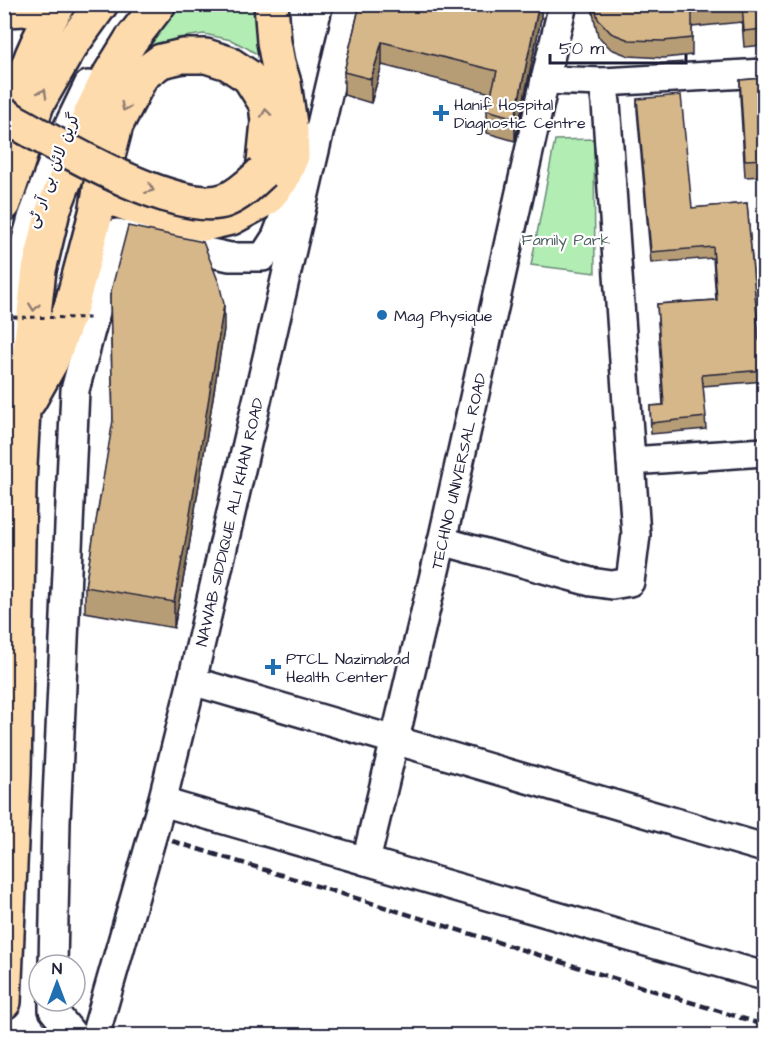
<svg xmlns="http://www.w3.org/2000/svg" width="769" height="1040" viewBox="0 0 769 1040" font-family="'Architects Daughter','Playpen Sans Arabic',sans-serif">
  <style>
    .green { fill: #b2eeb3; stroke: #6a8877; stroke-width: 1.5 }
    .lines { fill: none; stroke-linecap: round; stroke-linejoin: round }
    .minor-casing { stroke: #22223b; stroke-width: 32 }
    .major-casing { stroke: #22223b; stroke-width: 38 }
    .minor { stroke: #fff; stroke-width: 27 }
    .major { stroke: #fedbac; stroke-width: 33 }
    .rail { stroke: #22223b; stroke-width: 4.5; stroke-dasharray: 9 4.5; stroke-linecap: butt }
    .major-bridge-casing { stroke: #22223b; stroke-width: 38; stroke-linecap: butt }
    .path-bridge { stroke: #22223b; stroke-width: 3; stroke-dasharray: 4.5 4.5; stroke-linecap: butt }
    .major-bridge { stroke: #fedbac; stroke-width: 33 }
    .wall { fill: #b79d76; stroke: #22223b; stroke-width: 1.5 }
    .shaded-wall { fill: #958060; stroke: #22223b; stroke-width: 1.5 }
    .building { fill: #d5b789; stroke: #22223b; stroke-width: 1.5 }
    .oneway { stroke: #907e74 }
    .poi-dot { fill: #1f6fb2; stroke: #fff; stroke-width: 2 }
    .labels { text-anchor: middle; stroke-width: 4.5; stroke-linejoin: round; paint-order: stroke }
    .poi-label { font-size: 16px; fill: #22223b; stroke: #fff; text-anchor: start }
    .street-label { font-size: 16px; fill: #22223b; stroke: #fff }
    .park-label { font-size: 16px; fill: #4d5f5f; stroke: #fff }
  </style>
  <rect width="100%" height="100%" fill="#fff"/>
  <filter id="ink" filterUnits="userSpaceOnUse"><feTurbulence type="fractalNoise" baseFrequency=".0167" numOctaves="2"/><feDisplacementMap in="SourceGraphic" scale="12" xChannelSelector="R" yChannelSelector="G"/><feConvolveMatrix kernelMatrix="1 2 1 2 8 2 1 2 1" color-interpolation-filters="sRGB"/></filter>
  <g filter="url(#ink)">
    <g class="green">
      <polygon points="179,5 257,5 265,59 247,48 231,40 204,34 177,38 142,53"/>
      <polygon points="594,139 595,273 531,265 555,140"/>
    </g>
    <g class="lines">
      <g class="minor-casing">
        <g id="minor">
          <polyline points="563,4 545,80 603,82"/>
          <polyline points="4,390 10,319 23,251 32,218 60,143 88,85"/>
          <polyline points="631,461 606,103 603,82 764,73"/>
          <polyline points="442,541 591,582 612,585 630,582 636,535 631,461 764,452"/>
          <polyline points="192,681 764,848"/>
          <polyline points="162,802 764,976"/>
          <polyline points="366,861 442,541 545,80"/>
          <polyline points="53,965 56,821 75,390 117,233 230,257 263,257 276,237 289,203"/>
          <polyline points="53,1001 53,1010 74,1036"/>
          <polyline points="95,1036 162,802 192,681 349,4"/>
        </g>
      </g>
      <g class="major-casing">
        <g id="major">
          <polyline points="4,10 26,9 40,4"/>
          <path d="M12,130C12,122 14,115 16,107C24,69 38,37 59,4"/>
          <polyline points="119,201 160,216 205,224 231,218 266,199 282,179 292,156 291,131 284,83 278,63 274,42 271,4"/>
          <polyline points="4,204 37,104 68,50 101,4"/>
          <polyline points="29,401 51,362 71,307 96,213 101,183 116,125 142,75 161,61 183,56 206,56 228,63 249,77 266,104 268,122 263,172"/>
          <polyline points="4,1002 14,774 19,484 23,411 39,270 53,211 91,113 110,74 131,40 159,4"/>
        </g>
      </g>
      <use href="#minor" class="minor"/>
      <use href="#major" class="major"/>
      <polyline class="rail" points="172,841 764,1025"/>
      <g class="major-bridge-casing">
        <path id="major-bridge" d="M4,114L14,121C57,145 179,218 226,200C241,194 252,182 263,172"/>
      </g>
      <polyline class="path-bridge" points="4,317 92,318"/>
      <use href="#major-bridge" class="major-bridge"/>
    </g>
    <g class="wall">
      <polygon points="360,4 541,4 541,19 515,141 487,133 487,110 491,93 382,65 371,103 344,95 344,72"/>
      <polygon points="591,4 630,4 631,6 663,9 765,4 765,45 744,47 742,22 692,27 692,55 664,58 629,56 611,49 598,36"/>
      <polygon points="765,78 765,176 745,177 740,96 740,80"/>
      <polygon points="637,99 692,208 747,203 759,340 765,340 765,381 703,386 706,429 651,434 650,406 663,405 657,304 716,300 713,258 651,263 637,110"/>
      <polygon points="110,295 224,329 187,559 174,628 85,612 85,587 113,424"/>
    </g>
    <g class="shaded-wall">
      <polygon points="539,4 541,4 541,19 515,141 515,118"/>
      <polygon points="382,42 382,65 371,103 371,79"/>
      <polygon points="224,304 224,329 187,559 174,628 174,602"/>
    </g>
    <g class="building">
      <polygon points="360,4 539,4 515,118 487,110 497,71 382,42 371,79 344,72"/>
      <polygon points="594,4 630,4 631,6 663,9 663,4 765,4 765,29 744,31 742,5 692,10 692,38 664,41 629,40 611,33 598,19"/>
      <polygon points="765,78 765,159 745,160 740,80"/>
      <polygon points="681,95 692,208 747,203 759,340 765,340 765,370 702,375 706,417 651,423 650,406 664,405 657,304 717,300 713,247 651,252 637,99"/>
      <polygon points="128,226 203,242 219,283 224,304 187,533 174,602 85,587 113,420 110,295"/>
    </g>
    <defs><path id="oneway-chevron" d="M-2-3.5L2.5 0L-2 3.5" fill="none" stroke-width="1.6" stroke-linecap="round" stroke-linejoin="round" transform="scale(1.5)"/></defs>
    <g class="oneway">
      <use href="#oneway-chevron" transform="translate(43 93) rotate(-61)"/>
      <use href="#oneway-chevron" transform="translate(125 107) rotate(117)"/>
      <use href="#oneway-chevron" transform="translate(266 113) rotate(-96)"/>
      <use href="#oneway-chevron" transform="translate(150 189) rotate(21)"/>
      <use href="#oneway-chevron" transform="translate(34 307) rotate(96)"/>
    </g>
  </g>
  <g class="poi-dot">
    <path d="M438 104h6v6h6v6h-6v6h-6v-6h-6v-6h6z"/>
    <circle cx="382" cy="315" r="6"/>
    <path d="M270 658h6v6h6v6h-6v6h-6v-6h-6v-6h6z"/>
  </g>
  <g class="labels">
    <g class="poi-label">
      <text x="454" y="110">Hanif Hospital<tspan x="454" dy="18">Diagnostic Centre</tspan></text>
      <text x="394" y="321">Mag Physique</text>
      <text x="286" y="664">PTCL Nazimabad<tspan x="286" dy="18">Health Center</tspan></text>
    </g>
    <g class="street-label">
      <text transform="translate(52 170) rotate(-69)" y="6">گرین لائن بی آر ٹی</text>
      <text transform="translate(458 471) rotate(-77)" y="6">TECHNO UNIVERSAL ROAD</text>
      <text transform="translate(229 522) rotate(-77)" y="6">NAWAB SIDDIQUE ALI KHAN ROAD</text>
    </g>
    <g class="park-label">
      <text x="566" y="245">Family Park</text>
    </g>
  </g>
  <rect width="769" height="1040" fill="none" stroke="#fff" stroke-width="24"/>
  <rect x="12" y="12" width="745" height="1016" fill="none" stroke="#22223b" stroke-width="2" filter="url(#ink)"/>
  <g transform="translate(57 983)"><circle r="28" fill="#ffffff" stroke="#a7a7b1" stroke-width="1.5"/>
  <path d="M0-4.5L10 22L0 15L-10 22Z" fill="#1f6fb2"/>
  <text y="-9" font-size="16" font-weight="bold" text-anchor="middle" fill="#22223b">N</text>
  </g>
  <path d="M550 54v9h136v-9" fill="none" stroke="#22223b" stroke-width="3"/>
  <text x="559" y="54" font-size="18" fill="#22223b" stroke="#ffffff" stroke-width="4.5" paint-order="stroke">50 m</text>
</svg>
